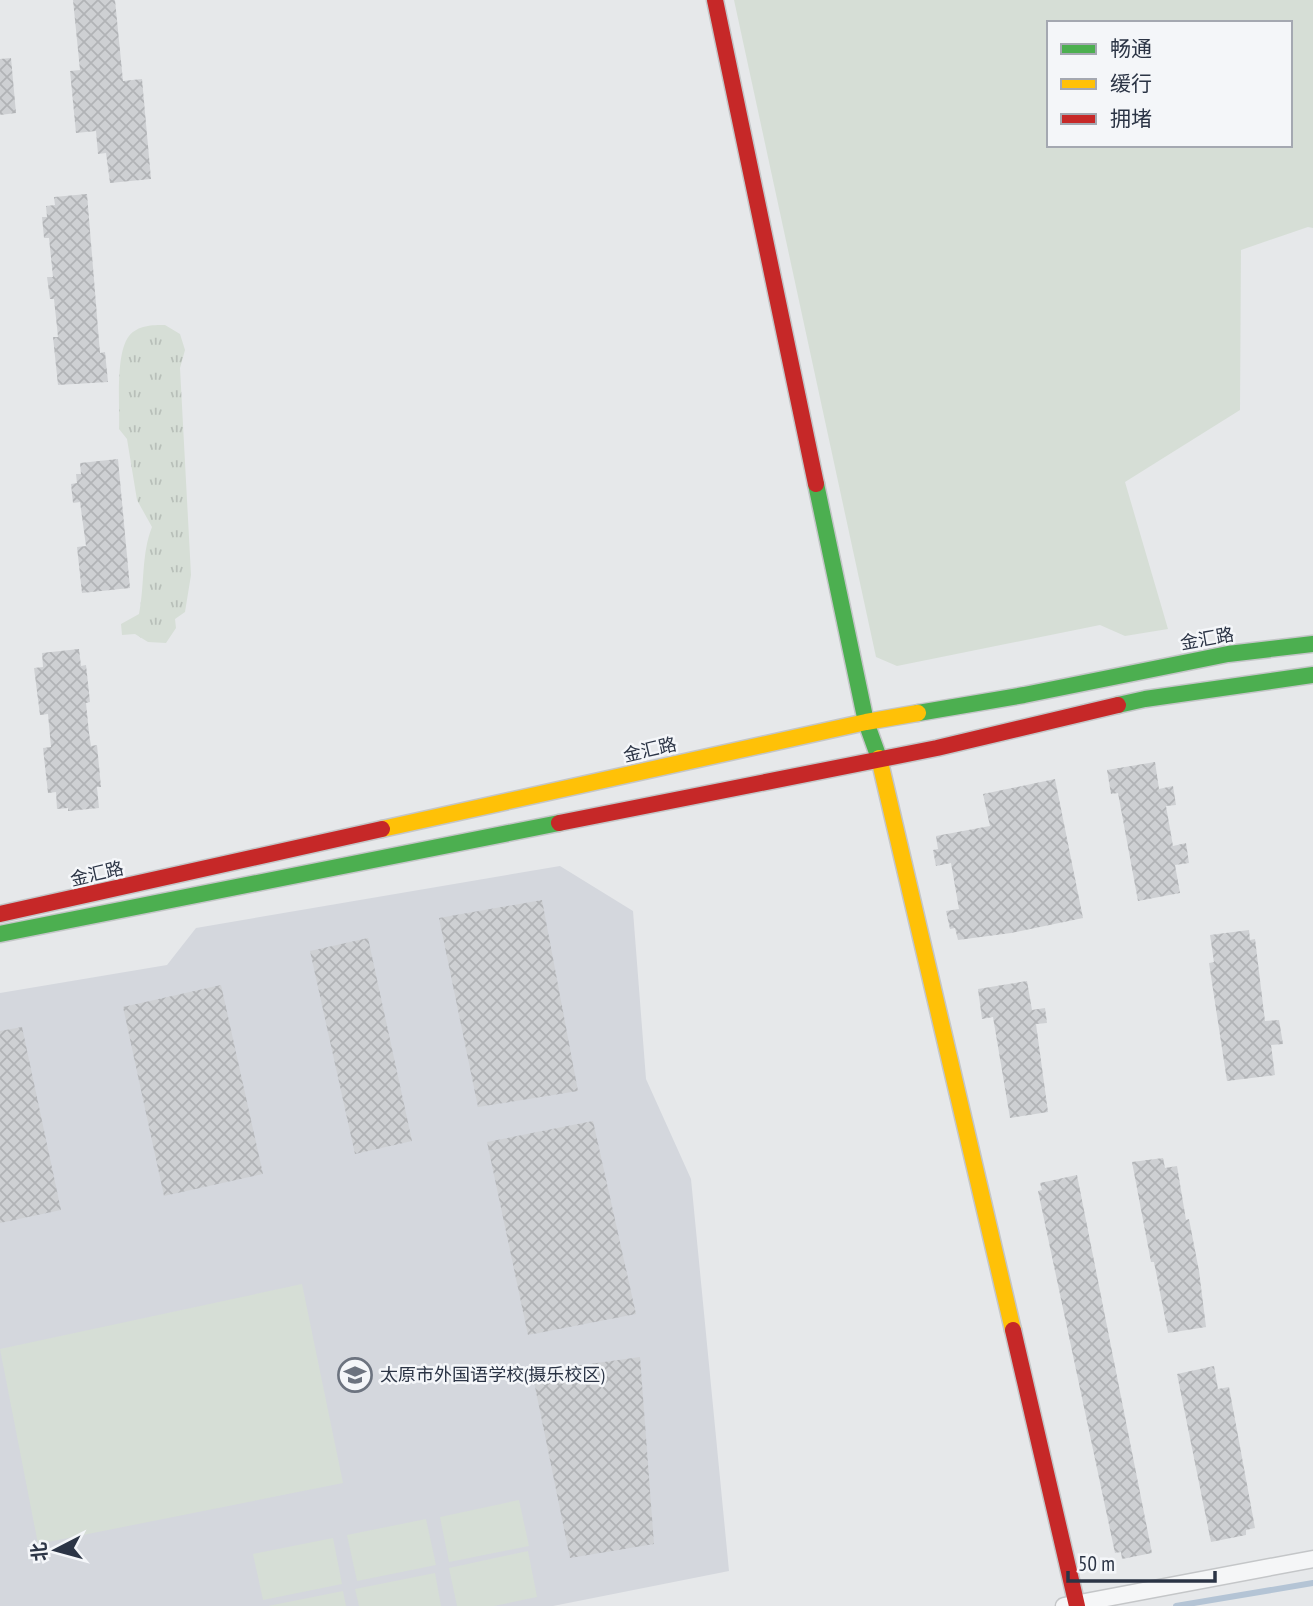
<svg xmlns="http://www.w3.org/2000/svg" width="1313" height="1606" viewBox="0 0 1313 1606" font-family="'PT Sans Narrow','Noto Sans SC',sans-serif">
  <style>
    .built { fill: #d4d7dd }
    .grass { fill: #d6ded6; fill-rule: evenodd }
    .park { fill: url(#park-tufts) }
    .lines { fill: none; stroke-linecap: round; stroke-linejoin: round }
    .stream { stroke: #b4c4d5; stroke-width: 6 }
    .building { fill: url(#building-cross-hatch) }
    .street-casing { stroke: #c4c6c8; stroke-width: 19 }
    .fast-casing { stroke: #c4c6c8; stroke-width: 19 }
    .slow-casing { stroke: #c4c6c8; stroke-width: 19 }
    .jam-casing { stroke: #c4c6c8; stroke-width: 19 }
    .street { stroke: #f5f6f7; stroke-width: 16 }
    .fast { stroke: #4caf50; stroke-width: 16 }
    .slow { stroke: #ffc107; stroke-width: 16 }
    .jam { stroke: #c62828; stroke-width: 16 }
    .labels { text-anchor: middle; stroke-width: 5; stroke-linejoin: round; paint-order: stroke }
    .street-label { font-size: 18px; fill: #2b3445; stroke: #f4f6f9 }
    .poi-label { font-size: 18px; fill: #2b3445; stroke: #f4f6f9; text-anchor: start }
  </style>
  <defs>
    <pattern id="park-tufts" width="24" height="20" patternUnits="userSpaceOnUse" patternTransform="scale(1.75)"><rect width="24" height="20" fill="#d6ded6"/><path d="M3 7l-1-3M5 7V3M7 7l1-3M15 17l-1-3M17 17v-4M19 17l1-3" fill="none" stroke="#b8bfb9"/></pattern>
    <pattern id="building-cross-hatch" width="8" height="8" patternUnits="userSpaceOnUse" patternTransform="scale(1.75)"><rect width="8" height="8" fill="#ced0d3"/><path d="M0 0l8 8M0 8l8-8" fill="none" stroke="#b1b3b6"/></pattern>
  </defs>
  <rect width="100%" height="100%" fill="#e6e8ea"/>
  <polygon class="built" points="560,866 633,911 646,1079 691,1179 729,1571 553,1606 0,1606 0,993 167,965 196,928"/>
  <g class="grass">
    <path d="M734,0H1313V228L1308,227L1241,250L1240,410L1125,482L1168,629L1125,636L1100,625L897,666L876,657ZM1049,23H1290V145H1049Z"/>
    <polygon points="302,1284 343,1483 38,1544 0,1349"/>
    <polygon points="519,1500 529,1546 449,1562 440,1517"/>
    <polygon points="426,1519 436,1565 357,1581 347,1535"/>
    <polygon points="333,1538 342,1584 263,1600 253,1554"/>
    <polygon points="528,1551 537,1597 494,1606 457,1606 449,1568"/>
    <polygon points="435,1573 441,1606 359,1606 355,1589"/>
    <polygon points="343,1591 346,1606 268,1606"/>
  </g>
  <path class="park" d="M165,325L180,334L185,350L180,368L191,575L185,612L175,619L176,628L166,643L148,642L135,634L122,635L121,624L139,614C145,584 141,555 152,527L137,500L127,439L119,429C120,406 115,354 129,336C138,325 152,325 165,325Z"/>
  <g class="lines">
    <polyline class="stream" points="1176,1606 1313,1583"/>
  </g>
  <g class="building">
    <polygon points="73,0 115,0 123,81 142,79 151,179 110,183 106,153 98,154 96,131 76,133 70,71 80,70"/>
    <polygon points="11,58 16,113 0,115 0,59"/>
    <polygon points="87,194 100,353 105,352 108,382 58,385 53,337 58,337 54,299 50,299 47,277 53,277 49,238 44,238 42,217 47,217 46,206 55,205 54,197"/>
    <polygon points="118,459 130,588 82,593 77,547 86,546 80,502 73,503 71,484 77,483 76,474 81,474 80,463"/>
    <polygon points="79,649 81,666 86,665 90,702 86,703 89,733 91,746 97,745 101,787 97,787 99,808 68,811 68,808 57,809 56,792 48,793 43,748 51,747 48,714 40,715 34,668 43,667 42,653"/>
    <polygon points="1155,762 1159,789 1173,786 1176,805 1166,806 1173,846 1186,843 1189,863 1175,865 1180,893 1138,901 1118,793 1111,794 1107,770"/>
    <polygon points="1055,779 1083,918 1011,933 958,940 955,928 950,929 946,911 959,909 951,863 936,866 933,850 938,849 936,836 990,826 983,794"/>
    <polygon points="542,900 578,1091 478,1107 439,918"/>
    <polygon points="1249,930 1250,940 1255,939 1265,1021 1279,1020 1283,1044 1271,1045 1275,1075 1227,1081 1209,963 1214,962 1210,935"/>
    <polygon points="368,938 412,1141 355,1154 310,951"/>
    <polygon points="1027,981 1032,1010 1045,1008 1047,1023 1036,1024 1048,1112 1010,1118 993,1017 982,1019 978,989"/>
    <polygon points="221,985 263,1174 164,1196 123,1007"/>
    <polygon points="22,1027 61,1210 0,1223 0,1031"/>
    <polygon points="593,1121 636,1314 528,1335 487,1142"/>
    <polygon points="1163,1158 1165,1168 1177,1166 1186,1220 1189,1219 1199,1271 1206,1327 1168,1333 1154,1262 1151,1262 1132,1162"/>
    <polygon points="1077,1175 1152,1553 1122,1559 1121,1552 1115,1553 1038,1191 1042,1190 1040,1183"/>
    <polygon points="640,1357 654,1544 570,1558 532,1372"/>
    <polygon points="1214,1366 1218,1389 1229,1387 1255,1528 1246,1530 1246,1535 1211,1542 1177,1374"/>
  </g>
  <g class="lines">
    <g class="street-casing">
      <polyline id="street" points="1064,1606 1313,1559"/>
    </g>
    <g class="fast-casing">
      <g id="fast">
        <polyline points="816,484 866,722 879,758"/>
        <polyline points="1118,705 1145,699 1313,675"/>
        <polyline points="918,713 1024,695 1228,654 1313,644"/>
        <polyline points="0,934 559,823"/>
      </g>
    </g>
    <g class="slow-casing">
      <g id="slow">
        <polyline points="879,758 1013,1330"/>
        <polyline points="382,829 866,722 918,713"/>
      </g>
    </g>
    <g class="jam-casing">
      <g id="jam">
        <polyline points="715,0 816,484"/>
        <polyline points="559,823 937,748 1118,705"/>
        <polyline points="0,914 382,829"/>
        <polyline points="1013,1330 1077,1606"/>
      </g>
    </g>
    <use href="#street" class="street"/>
    <use href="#fast" class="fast"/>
    <use href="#slow" class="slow"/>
    <use href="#jam" class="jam"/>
  </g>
  <defs>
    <g id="school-ring" transform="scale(1.75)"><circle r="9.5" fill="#f4f6f9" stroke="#6c737f" stroke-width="1.5"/><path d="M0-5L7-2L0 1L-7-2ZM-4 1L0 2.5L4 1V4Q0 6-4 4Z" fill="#6c737f"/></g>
  </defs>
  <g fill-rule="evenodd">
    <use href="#school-ring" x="355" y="1375"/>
  </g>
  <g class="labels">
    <g class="street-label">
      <text transform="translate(1207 639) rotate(-10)" y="6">金汇路</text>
      <text transform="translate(650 750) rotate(-13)" y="6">金汇路</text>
      <text transform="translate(97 874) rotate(-13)" y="6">金汇路</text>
    </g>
    <g class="poi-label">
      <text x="380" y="1381">太原市外国语学校(摄乐校区)</text>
    </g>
  </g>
  <rect x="1047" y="21" width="245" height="126" fill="#f4f6f9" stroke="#a4a8b1" stroke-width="2"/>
  <rect x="1061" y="44" width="35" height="10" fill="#4caf50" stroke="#a4a8b1" stroke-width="2"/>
  <text x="1110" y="56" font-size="21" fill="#2b3445">畅通</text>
  <rect x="1061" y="79" width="35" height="10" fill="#ffc107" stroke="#a4a8b1" stroke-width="2"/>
  <text x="1110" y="91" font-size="21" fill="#2b3445">缓行</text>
  <rect x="1061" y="114" width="35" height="10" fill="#c62828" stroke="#a4a8b1" stroke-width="2"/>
  <text x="1110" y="126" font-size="21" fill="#2b3445">拥堵</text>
  <g transform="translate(56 1550) rotate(264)" stroke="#f4f6f9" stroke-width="5" paint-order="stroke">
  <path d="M0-5L12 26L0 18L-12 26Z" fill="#2b3445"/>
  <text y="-10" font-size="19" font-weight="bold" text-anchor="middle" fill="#2b3445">北</text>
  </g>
  <path d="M1068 1571v10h147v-10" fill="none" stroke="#2b3445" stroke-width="3.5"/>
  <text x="1078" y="1571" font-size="21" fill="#2b3445" stroke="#f4f6f9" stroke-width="5" paint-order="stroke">50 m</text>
</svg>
